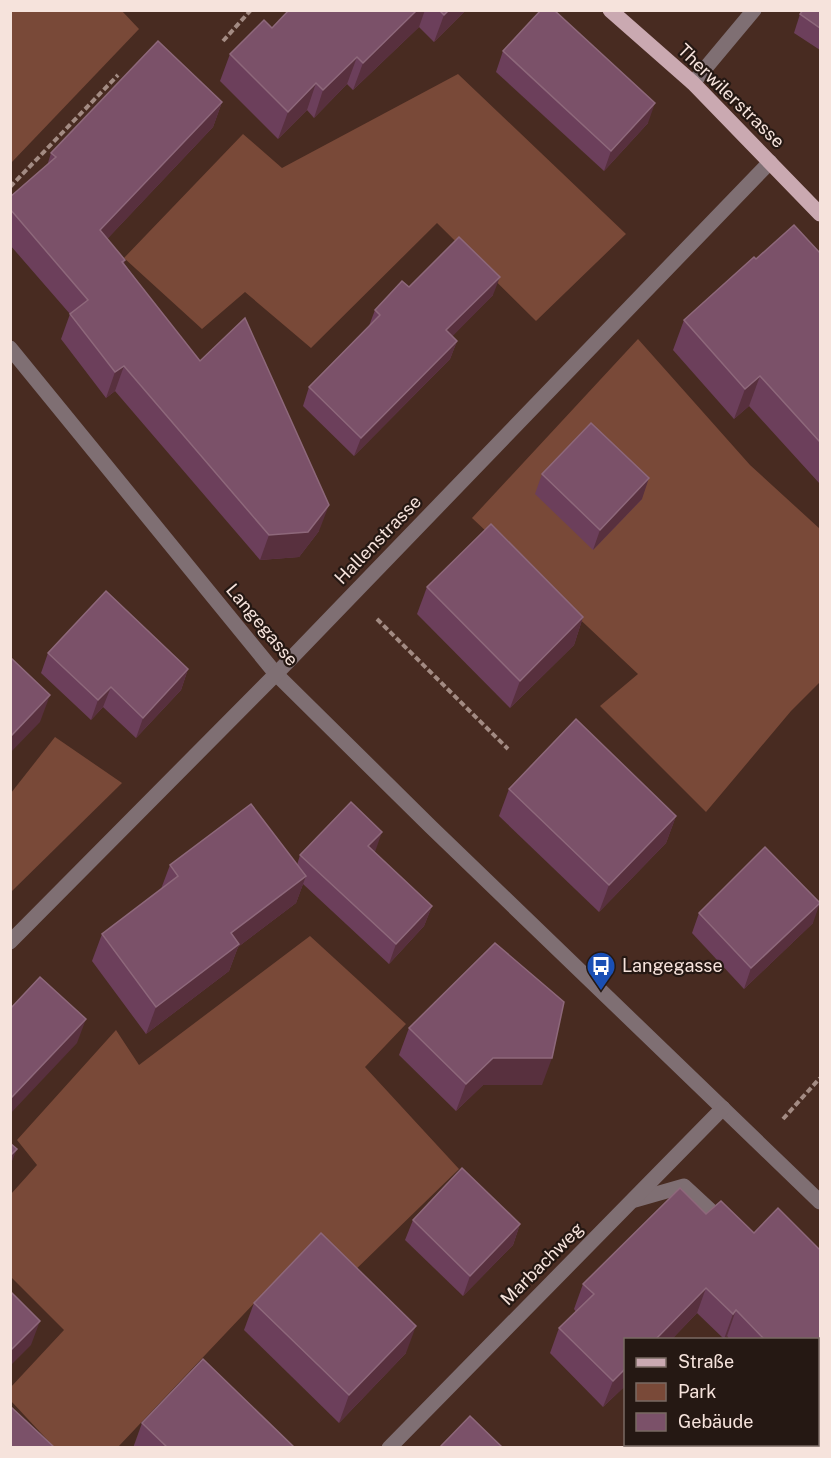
<svg xmlns="http://www.w3.org/2000/svg" width="831" height="1458" viewBox="0 0 831 1458" font-family="'Public Sans',sans-serif">
  <style>
    .green { fill: #794938 }
    .lines { fill: none; stroke-linecap: round; stroke-linejoin: round }
    .path { stroke: #a38b83; stroke-width: 4; stroke-dasharray: 6 3; stroke-linecap: butt }
    .minor { stroke: #7f6f73; stroke-width: 15 }
    .major { stroke: #caa9b1; stroke-width: 15 }
    .wall { fill: #6c3f5b }
    .shaded-wall { fill: #58303e }
    .building { fill: #7b5169; stroke: #8e687b; stroke-width: 1.5 }
    .labels { text-anchor: middle; stroke-width: 4.5; stroke-linejoin: round; paint-order: stroke }
    .street-label { font-size: 18px; fill: #f6e3dc; stroke: #251813 }
    .poi-label { font-size: 18px; fill: #f6e3dc; stroke: #251813; text-anchor: start }
  </style>
  <rect width="100%" height="100%" fill="#482b21"/>
  <g class="green">
    <polygon points="11,10 122,11 139,29 11,163"/>
    <polygon points="458,74 626,234 536,321 437,223 311,348 245,292 202,329 124,258 243,134 282,168"/>
    <polygon points="638,339 750,465 820,529 820,682 791,711 706,812 600,706 638,674 472,518"/>
    <polygon points="55,737 122,783 11,892 11,793"/>
    <polygon points="310,936 406,1024 365,1067 459,1169 349,1276 313,1241 118,1447 54,1447 11,1401 10,1388 64,1330 11,1277 11,1194 37,1165 17,1140 116,1030 139,1065"/>
  </g>
  <g class="lines">
    <g class="path">
      <polyline points="223,41 251,10"/>
      <polyline points="10,187 118,75"/>
      <polyline points="377,619 508,749"/>
      <polyline points="783,1119 820,1078"/>
    </g>
    <g class="minor">
      <polyline points="693,83 754,10"/>
      <polyline points="10,348 276,674 431,827 820,1202"/>
      <polyline points="10,942 276,674 770,162"/>
      <polyline points="635,1200 684,1186 711,1211"/>
      <polyline points="389,1448 723,1108"/>
    </g>
    <polyline class="major" points="610,10 693,83 820,214"/>
  </g>
  <g class="wall">
    <polygon points="289,10 466,10 434,42 419,27 353,90 347,84 314,118 307,110 278,139 220,81 230,54 272,28"/>
    <polygon points="820,10 820,50 794,33 800,14"/>
    <polygon points="503,51 648,123 604,171 496,72"/>
    <polygon points="222,102 213,127 107,239 125,260 124,263 319,531 299,557 260,560 115,391 106,398 61,339 70,314 10,245 10,197 47,166 51,153"/>
    <polygon points="820,253 820,484 749,406 734,419 673,350 684,320"/>
    <polygon points="409,287 493,295 452,336 457,341 450,359 354,456 303,406 309,387 369,326 375,310"/>
    <polygon points="542,474 642,499 593,550 535,494"/>
    <polygon points="427,587 583,617 574,645 510,708 417,614"/>
    <polygon points="48,653 188,669 181,690 136,738 103,707 91,720 41,673"/>
    <polygon points="509,789 676,816 666,843 599,912 499,816"/>
    <polygon points="375,853 432,906 424,926 389,964 303,884 296,903 238,947 229,971 146,1034 92,961 102,934 161,889 170,865 297,865 300,855"/>
    <polygon points="699,913 813,923 744,989 692,933"/>
    <polygon points="409,1028 542,1085 483,1085 456,1111 399,1055"/>
    <polygon points="706,1214 754,1233 820,1250 820,1437 818,1434 818,1340 730,1340 727,1336 724,1339 697,1313 671,1340 626,1340 626,1385 603,1407 550,1353 559,1328 576,1312 574,1309 583,1284"/>
    <polygon points="413,1220 520,1224 513,1245 463,1296 405,1240"/>
    <polygon points="254,1303 406,1353 339,1423 244,1330"/>
    <polygon points="142,1423 295,1448 133,1448"/>
  </g>
  <g class="shaded-wall">
    <polygon points="417,10 425,10 419,27 353,90 363,63"/>
    <polygon points="449,10 466,10 434,42 444,15"/>
    <polygon points="357,57 347,84 314,118 323,90"/>
    <polygon points="316,83 307,110 278,139 288,112"/>
    <polygon points="222,102 213,127 91,256 100,230"/>
    <polygon points="655,103 648,123 604,171 611,151"/>
    <polygon points="500,277 493,295 440,349 446,330"/>
    <polygon points="457,341 450,359 354,456 361,438"/>
    <polygon points="124,366 115,391 106,398 115,372"/>
    <polygon points="760,376 749,406 734,419 745,389"/>
    <polygon points="649,478 642,499 593,550 600,530"/>
    <polygon points="329,505 319,531 299,557 260,560 269,535"/>
    <polygon points="583,617 574,645 510,708 520,681"/>
    <polygon points="188,669 181,690 136,738 143,718"/>
    <polygon points="111,687 103,707 91,720 98,700"/>
    <polygon points="50,695 40,722 10,753 10,737"/>
    <polygon points="676,816 666,843 599,912 609,885"/>
    <polygon points="382,832 375,852 361,867 368,846"/>
    <polygon points="306,876 296,903 238,947 229,971 146,1034 156,1007 231,933"/>
    <polygon points="820,903 813,923 744,989 751,968"/>
    <polygon points="432,906 424,926 389,964 396,944"/>
    <polygon points="86,1019 77,1043 10,1114 10,1099"/>
    <polygon points="493,1058 552,1058 542,1085 483,1085 456,1111 466,1084"/>
    <polygon points="17,1149 10,1166 10,1156"/>
    <polygon points="520,1224 513,1245 463,1296 470,1276"/>
    <polygon points="706,1288 697,1313 671,1340 655,1340"/>
    <polygon points="736,1310 727,1336 724,1339 733,1314"/>
    <polygon points="40,1321 31,1345 10,1366 10,1351"/>
    <polygon points="416,1326 406,1353 339,1423 349,1395"/>
    <polygon points="626,1368 626,1385 603,1407 613,1381"/>
  </g>
  <g class="building">
    <polygon points="289,10 417,10 363,63 357,57 323,90 316,83 288,112 230,54 264,20 272,28"/>
    <polygon points="439,10 449,10 444,15"/>
    <polygon points="541,10 554,10 655,103 611,151 503,51"/>
    <polygon points="803,10 820,10 820,28 800,14"/>
    <polygon points="158,41 222,102 100,230 125,260 122,262 200,361 245,318 329,505 308,532 269,535 124,366 115,372 70,314 88,300 10,209 10,197 56,157 51,153"/>
    <polygon points="794,225 820,253 820,442 760,376 745,389 684,320 754,257 756,259"/>
    <polygon points="459,237 500,277 446,330 457,341 361,438 309,387 380,315 375,310 402,281 409,287"/>
    <polygon points="591,423 649,478 600,530 542,474"/>
    <polygon points="491,524 583,617 520,681 427,587"/>
    <polygon points="106,591 188,669 143,718 111,687 98,700 48,653"/>
    <polygon points="10,657 50,695 10,737"/>
    <polygon points="576,719 676,816 609,885 509,789"/>
    <polygon points="351,802 382,832 368,846 432,906 396,944 300,855"/>
    <polygon points="251,804 306,876 231,933 239,944 156,1007 102,934 178,876 170,865"/>
    <polygon points="765,847 820,903 751,968 699,913"/>
    <polygon points="495,943 564,1002 552,1058 493,1058 466,1084 409,1028"/>
    <polygon points="40,977 86,1019 10,1099 10,1009"/>
    <polygon points="10,1143 17,1149 10,1156"/>
    <polygon points="462,1168 520,1224 470,1276 413,1220"/>
    <polygon points="680,1188 706,1214 721,1201 754,1233 778,1208 820,1250 820,1395 818,1392 818,1340 765,1340 736,1310 733,1314 706,1288 655,1340 626,1340 626,1368 613,1381 559,1328 594,1294 583,1284"/>
    <polygon points="321,1233 416,1326 349,1395 254,1303"/>
    <polygon points="10,1291 40,1321 10,1351"/>
    <polygon points="203,1359 295,1448 168,1448 142,1423"/>
    <polygon points="10,1406 55,1448 10,1448"/>
    <polygon points="470,1416 503,1448 443,1448 441,1446"/>
  </g>
  <defs>
    <g id="bus-pin" transform="scale(1.5)"><path d="M0 17L-7.5 6A9.5 9.5 0 1 1 7.5 6Z" fill="#1a4fb4" stroke="#251813"/><path d="M-5-6H5V4H4V6H2V4H-2V6H-4V4H-5ZM-3.5-4V0h7V-4ZM-3.5 1.2v1.5H-2V1.2ZM2 1.2v1.5H3.5V1.2Z" fill="#fff"/></g>
  </defs>
  <g fill-rule="evenodd">
    <use href="#bus-pin" x="601" y="966"/>
  </g>
  <g class="labels">
    <g class="street-label">
      <text transform="translate(731 96) rotate(44)" y="6">Therwilerstrasse</text>
      <text transform="translate(378 540) rotate(-46)" y="6">Hallenstrasse</text>
      <text transform="translate(262 625) rotate(50)" y="6">Langegasse</text>
      <text transform="translate(542 1264) rotate(-45)" y="6">Marbachweg</text>
    </g>
    <g class="poi-label">
      <text x="622" y="972">Langegasse</text>
    </g>
  </g>
  <rect width="831" height="1458" fill="none" stroke="#f6e3dc" stroke-width="24"/>
  <rect x="624" y="1338" width="195" height="108" fill="#251813" stroke="#796963" stroke-width="1.5"/>
  <rect x="636" y="1358" width="30" height="9" fill="#caa9b1" stroke="#796963" stroke-width="1.5"/>
  <text x="678" y="1368" font-size="18" fill="#f6e3dc">Straße</text>
  <rect x="636" y="1383" width="30" height="18" fill="#794938" stroke="#796963" stroke-width="1.5"/>
  <text x="678" y="1398" font-size="18" fill="#f6e3dc">Park</text>
  <rect x="636" y="1413" width="30" height="18" fill="#7b5169" stroke="#796963" stroke-width="1.5"/>
  <text x="678" y="1428" font-size="18" fill="#f6e3dc">Gebäude</text>
</svg>
